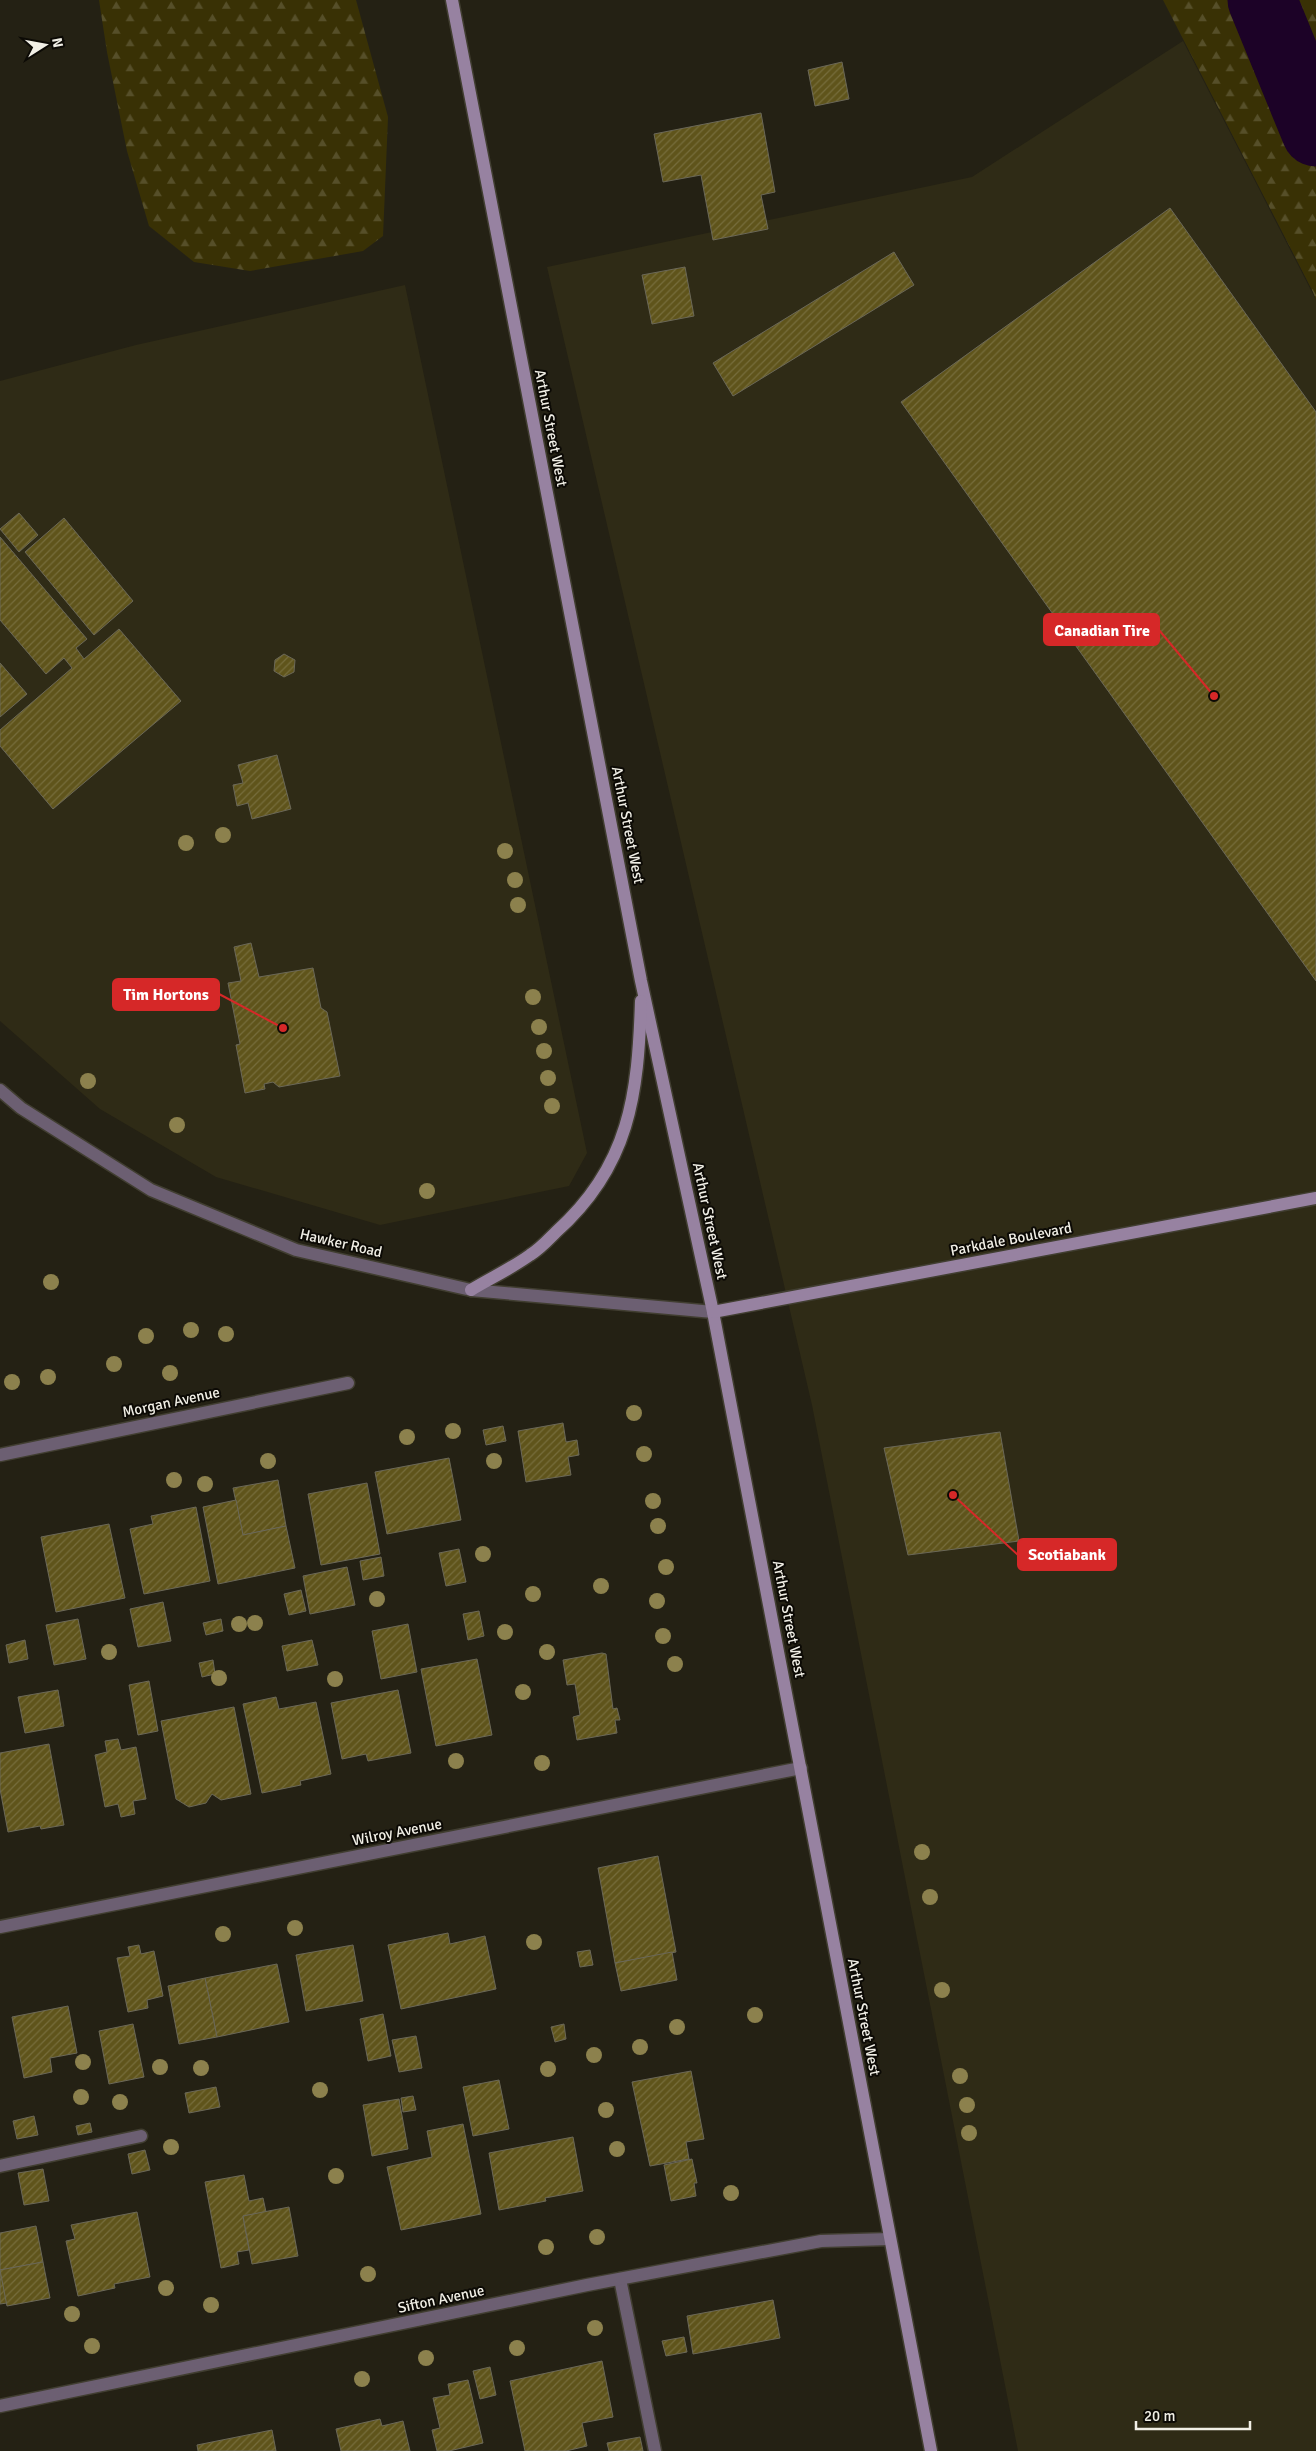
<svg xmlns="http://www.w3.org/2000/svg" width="1316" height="2451" viewBox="0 0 1316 2451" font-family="Signika,sans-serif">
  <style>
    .built { fill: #2f2b16 }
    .forest { fill: url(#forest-firs) }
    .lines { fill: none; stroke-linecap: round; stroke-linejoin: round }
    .river { stroke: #1c0227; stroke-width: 69 }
    .building { fill: url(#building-hatch); stroke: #6b6858 }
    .lane-casing { stroke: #413e31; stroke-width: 15 }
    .street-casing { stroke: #413e31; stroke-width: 15 }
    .secondary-casing { stroke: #413e31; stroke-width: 15 }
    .lane { stroke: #6c5f72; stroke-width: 12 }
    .street { stroke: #6c5f72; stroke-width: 12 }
    .secondary { stroke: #9782a1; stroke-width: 12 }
    .tree { fill: #8c814d }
    .labels { text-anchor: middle; stroke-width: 4; stroke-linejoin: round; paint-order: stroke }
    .street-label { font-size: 15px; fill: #f1efe6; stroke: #0c0a05 }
    .leader { fill: none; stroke: #d62828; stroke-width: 2 }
    .callout-dot { fill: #d62828; stroke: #0c0a05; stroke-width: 2 }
    .callout { fill: #d62828; stroke: #d62828; stroke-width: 2 }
    .callout-label { font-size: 16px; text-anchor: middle; font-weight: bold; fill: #fff }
  </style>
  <defs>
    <pattern id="forest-firs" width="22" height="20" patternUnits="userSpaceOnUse" patternTransform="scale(1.25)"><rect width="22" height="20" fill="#393105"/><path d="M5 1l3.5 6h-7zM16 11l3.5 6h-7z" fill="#564f29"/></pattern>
    <pattern id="building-hatch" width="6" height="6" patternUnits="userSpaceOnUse" patternTransform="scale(1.25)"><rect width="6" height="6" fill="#5f541b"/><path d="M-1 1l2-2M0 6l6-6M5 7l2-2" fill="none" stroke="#766d3c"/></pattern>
  </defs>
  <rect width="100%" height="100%" fill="#242114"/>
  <g class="built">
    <polygon points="1183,41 1316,300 1316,2451 1018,2451 812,1405 547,267 972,177"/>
    <polygon points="405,285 587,1153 569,1186 380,1225 216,1177 100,1109 0,1021 0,381 136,345"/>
  </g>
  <g class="forest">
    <polygon points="99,0 356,0 388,117 383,236 363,251 250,271 194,262 149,226 127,151 107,52"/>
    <polygon points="1163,0 1316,0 1316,300 1313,292"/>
  </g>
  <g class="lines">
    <polyline class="river" points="1262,0 1316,132"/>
  </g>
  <g class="building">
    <polygon points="842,62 849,99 815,106 808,70"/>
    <polygon points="761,113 775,192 761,195 768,229 713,240 701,175 663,182 654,134"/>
    <polygon points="1170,208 1316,412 1316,981 901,402"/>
    <polygon points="894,252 914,285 733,396 713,363"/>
    <polygon points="685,267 694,316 652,324 642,275"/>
    <polygon points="19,513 38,535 19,552 0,529"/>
    <polygon points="64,518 133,601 94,635 25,552"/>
    <polygon points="0,537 87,639 76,648 84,659 119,629 181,701 53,809 0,746 0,730 72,668 64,658 46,674 0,620"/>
    <polygon points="284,654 295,660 294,672 284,677 274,671 275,660"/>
    <polygon points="0,663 27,694 0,717"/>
    <polygon points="277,755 291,809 252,819 248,803 237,806 233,785 243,783 238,765"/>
    <polygon points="251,943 259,977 313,968 321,1008 327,1012 340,1076 279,1087 273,1082 264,1084 265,1089 245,1093 236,1045 240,1044 228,983 241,981 234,947"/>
    <polygon points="563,1423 566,1442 577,1440 579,1455 568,1457 571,1475 526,1482 518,1431"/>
    <polygon points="503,1426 506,1441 486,1445 483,1430"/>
    <polygon points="1000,1432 1019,1541 908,1555 884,1448"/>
    <polygon points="449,1458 461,1520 387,1534 375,1472"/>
    <polygon points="278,1480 286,1526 243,1535 233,1488"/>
    <polygon points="367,1483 380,1554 321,1565 308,1494"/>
    <polygon points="236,1500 243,1535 286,1526 295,1568 218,1584 203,1507"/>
    <polygon points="196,1507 210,1581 144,1594 130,1529 153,1524 151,1516"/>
    <polygon points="109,1524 125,1598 56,1612 41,1537"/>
    <polygon points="459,1549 466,1582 446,1586 439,1553"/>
    <polygon points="381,1557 384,1576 363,1580 360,1561"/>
    <polygon points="347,1567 355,1605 310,1614 303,1576"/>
    <polygon points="301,1590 306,1611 289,1615 284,1594"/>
    <polygon points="163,1602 171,1641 138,1647 130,1609"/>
    <polygon points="479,1611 484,1636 468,1640 463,1614"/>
    <polygon points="78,1619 86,1659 54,1665 46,1625"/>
    <polygon points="221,1619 223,1631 206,1635 203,1623"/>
    <polygon points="408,1624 417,1672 381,1679 372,1631"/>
    <polygon points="25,1640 28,1659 9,1663 6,1645"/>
    <polygon points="312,1640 318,1665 287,1671 282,1646"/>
    <polygon points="602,1653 606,1654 613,1709 617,1708 620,1720 615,1720 617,1733 577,1740 573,1717 580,1715 575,1684 567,1685 563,1660"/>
    <polygon points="477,1659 492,1735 436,1746 421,1669"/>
    <polygon points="213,1660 215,1674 202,1677 199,1663"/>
    <polygon points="149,1681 158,1731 138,1735 129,1685"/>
    <polygon points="58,1690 64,1726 25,1733 18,1697"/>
    <polygon points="398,1690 411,1753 368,1761 366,1754 342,1759 331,1703"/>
    <polygon points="276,1697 279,1709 316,1702 331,1774 300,1781 301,1785 262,1793 243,1704"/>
    <polygon points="234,1707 251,1794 221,1800 212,1794 206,1803 189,1807 176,1799 161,1721"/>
    <polygon points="118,1739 121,1750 136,1747 146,1799 133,1801 135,1814 121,1817 118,1804 105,1807 95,1755 107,1752 105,1741"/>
    <polygon points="49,1744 64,1825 41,1829 40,1826 8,1832 0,1789 0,1753"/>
    <polygon points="658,1856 676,1952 615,1963 598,1868"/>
    <polygon points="448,1933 450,1944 485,1936 496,1989 401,2009 388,1945"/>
    <polygon points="139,1945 141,1954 154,1951 163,1996 147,2000 148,2008 128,2012 117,1958 130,1956 128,1947"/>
    <polygon points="353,1945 363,2001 306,2011 296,1955"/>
    <polygon points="590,1950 593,1965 580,1967 577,1952"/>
    <polygon points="672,1952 677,1980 621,1991 615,1963"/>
    <polygon points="277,1964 289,2022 217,2037 205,1978"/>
    <polygon points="205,1978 217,2037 179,2044 168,1986"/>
    <polygon points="68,2006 77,2053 50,2058 52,2072 24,2078 12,2017"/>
    <polygon points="383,2014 391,2056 368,2061 360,2019"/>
    <polygon points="133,2024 144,2077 109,2084 99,2031"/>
    <polygon points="564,2024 566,2039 555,2042 551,2027"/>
    <polygon points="416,2036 422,2068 399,2072 392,2040"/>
    <polygon points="691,2071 704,2139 686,2142 689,2159 650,2166 632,2082"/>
    <polygon points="499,2080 509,2129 473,2136 463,2087"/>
    <polygon points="216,2087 220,2107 189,2113 185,2093"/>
    <polygon points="413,2096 416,2110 403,2112 401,2098"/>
    <polygon points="399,2099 408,2149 372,2156 363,2105"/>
    <polygon points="34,2116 38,2135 17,2139 13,2121"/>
    <polygon points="90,2123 92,2132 78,2135 76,2126"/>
    <polygon points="463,2124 481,2214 401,2230 387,2167 432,2157 427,2131"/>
    <polygon points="573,2137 583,2191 545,2198 546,2201 499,2210 489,2153"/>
    <polygon points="145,2150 150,2170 132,2174 128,2154"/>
    <polygon points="692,2159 697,2183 694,2183 696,2196 671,2201 664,2165"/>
    <polygon points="43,2169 49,2201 24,2205 18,2173"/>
    <polygon points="244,2175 249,2201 263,2198 266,2212 243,2216 249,2250 237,2252 239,2264 221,2268 205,2182"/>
    <polygon points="289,2207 298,2256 252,2264 243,2216"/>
    <polygon points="137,2212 150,2277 114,2284 115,2288 78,2296 66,2241 75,2239 71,2225"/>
    <polygon points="36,2226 43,2262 0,2270 7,2303 0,2304 0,2233"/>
    <polygon points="43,2262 50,2298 7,2306 0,2270"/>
    <polygon points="773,2300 780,2338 693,2354 687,2316"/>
    <polygon points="684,2337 687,2352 666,2356 662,2341"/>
    <polygon points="602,2361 613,2417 582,2423 587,2446 566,2451 525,2451 510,2381"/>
    <polygon points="490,2367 496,2395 480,2399 473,2371"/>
    <polygon points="468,2380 483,2443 449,2451 437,2451 432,2430 440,2428 433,2398 450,2395 448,2384"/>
    <polygon points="380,2419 382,2426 403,2421 410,2451 341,2451 336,2429"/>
    <polygon points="272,2430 276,2451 198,2451 197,2445"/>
    <polygon points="640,2437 643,2451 609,2451 607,2443"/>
  </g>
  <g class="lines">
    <g class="lane-casing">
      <g id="lane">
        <polyline points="0,2166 141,2136"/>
        <polyline points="620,2279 655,2451"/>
      </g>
    </g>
    <g class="street-casing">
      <g id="street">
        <polyline points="0,1090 21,1108 151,1190 296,1250 471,1290 713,1312"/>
        <polyline points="0,1455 348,1383"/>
        <polyline points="0,1927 801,1768"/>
        <polyline points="0,2406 587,2285 821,2241 890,2239"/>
      </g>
    </g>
    <g class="secondary-casing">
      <g id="secondary">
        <polyline points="452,0 641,981 713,1312 931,2451"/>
        <path d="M471,1290C491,1278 512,1268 530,1255C540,1249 548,1240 556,1232C630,1166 638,1094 641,1001"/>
        <polyline points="713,1312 1316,1198"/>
      </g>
    </g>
    <use href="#lane" class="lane"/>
    <use href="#street" class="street"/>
    <use href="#secondary" class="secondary"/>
  </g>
  <g class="tree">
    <circle cx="223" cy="835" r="8"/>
    <circle cx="186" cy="843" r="8"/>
    <circle cx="505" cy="851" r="8"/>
    <circle cx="515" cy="880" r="8"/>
    <circle cx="518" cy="905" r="8"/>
    <circle cx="533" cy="997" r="8"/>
    <circle cx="539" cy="1027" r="8"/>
    <circle cx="544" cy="1051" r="8"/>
    <circle cx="548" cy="1078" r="8"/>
    <circle cx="88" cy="1081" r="8"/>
    <circle cx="552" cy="1106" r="8"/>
    <circle cx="177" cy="1125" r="8"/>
    <circle cx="427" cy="1191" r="8"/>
    <circle cx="51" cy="1282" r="8"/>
    <circle cx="191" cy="1330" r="8"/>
    <circle cx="226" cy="1334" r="8"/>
    <circle cx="146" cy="1336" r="8"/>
    <circle cx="114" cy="1364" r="8"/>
    <circle cx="170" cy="1373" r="8"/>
    <circle cx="48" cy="1377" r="8"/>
    <circle cx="12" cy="1382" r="8"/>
    <circle cx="634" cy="1413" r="8"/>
    <circle cx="453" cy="1431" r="8"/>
    <circle cx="407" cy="1437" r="8"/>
    <circle cx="644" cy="1454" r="8"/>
    <circle cx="268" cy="1461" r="8"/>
    <circle cx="494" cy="1461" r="8"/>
    <circle cx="174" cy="1480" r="8"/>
    <circle cx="205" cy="1484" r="8"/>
    <circle cx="653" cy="1501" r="8"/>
    <circle cx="658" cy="1526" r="8"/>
    <circle cx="483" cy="1554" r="8"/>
    <circle cx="666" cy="1567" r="8"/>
    <circle cx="601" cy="1586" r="8"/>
    <circle cx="533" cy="1594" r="8"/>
    <circle cx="377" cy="1599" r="8"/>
    <circle cx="657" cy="1601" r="8"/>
    <circle cx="255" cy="1623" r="8"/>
    <circle cx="239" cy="1624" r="8"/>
    <circle cx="505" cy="1632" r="8"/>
    <circle cx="663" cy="1636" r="8"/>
    <circle cx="109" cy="1652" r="8"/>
    <circle cx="547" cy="1652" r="8"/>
    <circle cx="675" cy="1664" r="8"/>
    <circle cx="219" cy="1678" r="8"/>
    <circle cx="335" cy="1679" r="8"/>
    <circle cx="523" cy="1692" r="8"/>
    <circle cx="456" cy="1761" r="8"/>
    <circle cx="542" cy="1763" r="8"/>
    <circle cx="922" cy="1852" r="8"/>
    <circle cx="930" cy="1897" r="8"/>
    <circle cx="295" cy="1928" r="8"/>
    <circle cx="223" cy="1934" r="8"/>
    <circle cx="534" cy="1942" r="8"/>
    <circle cx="942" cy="1990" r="8"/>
    <circle cx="755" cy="2015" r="8"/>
    <circle cx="677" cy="2027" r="8"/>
    <circle cx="640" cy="2047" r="8"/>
    <circle cx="594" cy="2055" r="8"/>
    <circle cx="83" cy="2062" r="8"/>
    <circle cx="160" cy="2067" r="8"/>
    <circle cx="201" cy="2068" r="8"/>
    <circle cx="548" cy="2069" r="8"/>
    <circle cx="960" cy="2076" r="8"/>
    <circle cx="320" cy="2090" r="8"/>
    <circle cx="81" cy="2097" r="8"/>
    <circle cx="120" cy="2102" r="8"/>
    <circle cx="967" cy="2105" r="8"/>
    <circle cx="606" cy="2110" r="8"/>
    <circle cx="969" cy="2133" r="8"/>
    <circle cx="171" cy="2147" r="8"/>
    <circle cx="617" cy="2149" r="8"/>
    <circle cx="336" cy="2176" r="8"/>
    <circle cx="731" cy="2193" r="8"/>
    <circle cx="597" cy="2237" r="8"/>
    <circle cx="546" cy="2247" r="8"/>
    <circle cx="368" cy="2274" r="8"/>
    <circle cx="166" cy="2288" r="8"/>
    <circle cx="211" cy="2305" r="8"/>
    <circle cx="72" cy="2314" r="8"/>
    <circle cx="595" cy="2328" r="8"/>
    <circle cx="92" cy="2346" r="8"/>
    <circle cx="517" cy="2348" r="8"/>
    <circle cx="426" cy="2358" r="8"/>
    <circle cx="362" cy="2379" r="8"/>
  </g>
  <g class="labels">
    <g class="street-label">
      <text transform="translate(551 428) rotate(79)" y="5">Arthur Street West</text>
      <text transform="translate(628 825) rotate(79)" y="5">Arthur Street West</text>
      <text transform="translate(710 1221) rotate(78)" y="5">Arthur Street West</text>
      <text transform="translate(1011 1239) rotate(-11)" y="5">Parkdale Boulevard</text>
      <text transform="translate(341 1243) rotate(13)" y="5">Hawker Road</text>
      <text transform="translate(171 1402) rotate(-12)" y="5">Morgan Avenue</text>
      <text transform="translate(789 1619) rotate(79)" y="5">Arthur Street West</text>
      <text transform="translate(397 1832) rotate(-11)" y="5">Wilroy Avenue</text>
      <text transform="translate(864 2017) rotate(79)" y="5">Arthur Street West</text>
      <text transform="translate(441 2299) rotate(-12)" y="5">Sifton Avenue</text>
    </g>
  </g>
  <path class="leader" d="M1214 696L1159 630M283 1028L219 994M953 1495L1018 1555"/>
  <g class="callout-dot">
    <circle cx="1214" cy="696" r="5"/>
    <circle cx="283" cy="1028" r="5"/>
    <circle cx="953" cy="1495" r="5"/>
  </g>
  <g class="callout">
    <rect x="1044" y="614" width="115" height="31" rx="5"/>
    <rect x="113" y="979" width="106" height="31" rx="5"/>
    <rect x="1018" y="1539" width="98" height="31" rx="5"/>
  </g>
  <g class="callout-label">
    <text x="1102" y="636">Canadian Tire</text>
    <text x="166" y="1000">Tim Hortons</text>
    <text x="1067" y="1560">Scotiabank</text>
  </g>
  <g transform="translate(45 45) rotate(79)" stroke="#0c0a05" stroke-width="4" paint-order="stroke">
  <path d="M0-4L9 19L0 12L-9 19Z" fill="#f1efe6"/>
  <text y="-8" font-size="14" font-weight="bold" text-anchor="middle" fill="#f1efe6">N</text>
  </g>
  <path d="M1136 2421v8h114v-8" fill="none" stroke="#f1efe6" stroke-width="2.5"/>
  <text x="1144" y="2421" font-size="15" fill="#f1efe6" stroke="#0c0a05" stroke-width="4" paint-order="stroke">20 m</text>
</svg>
